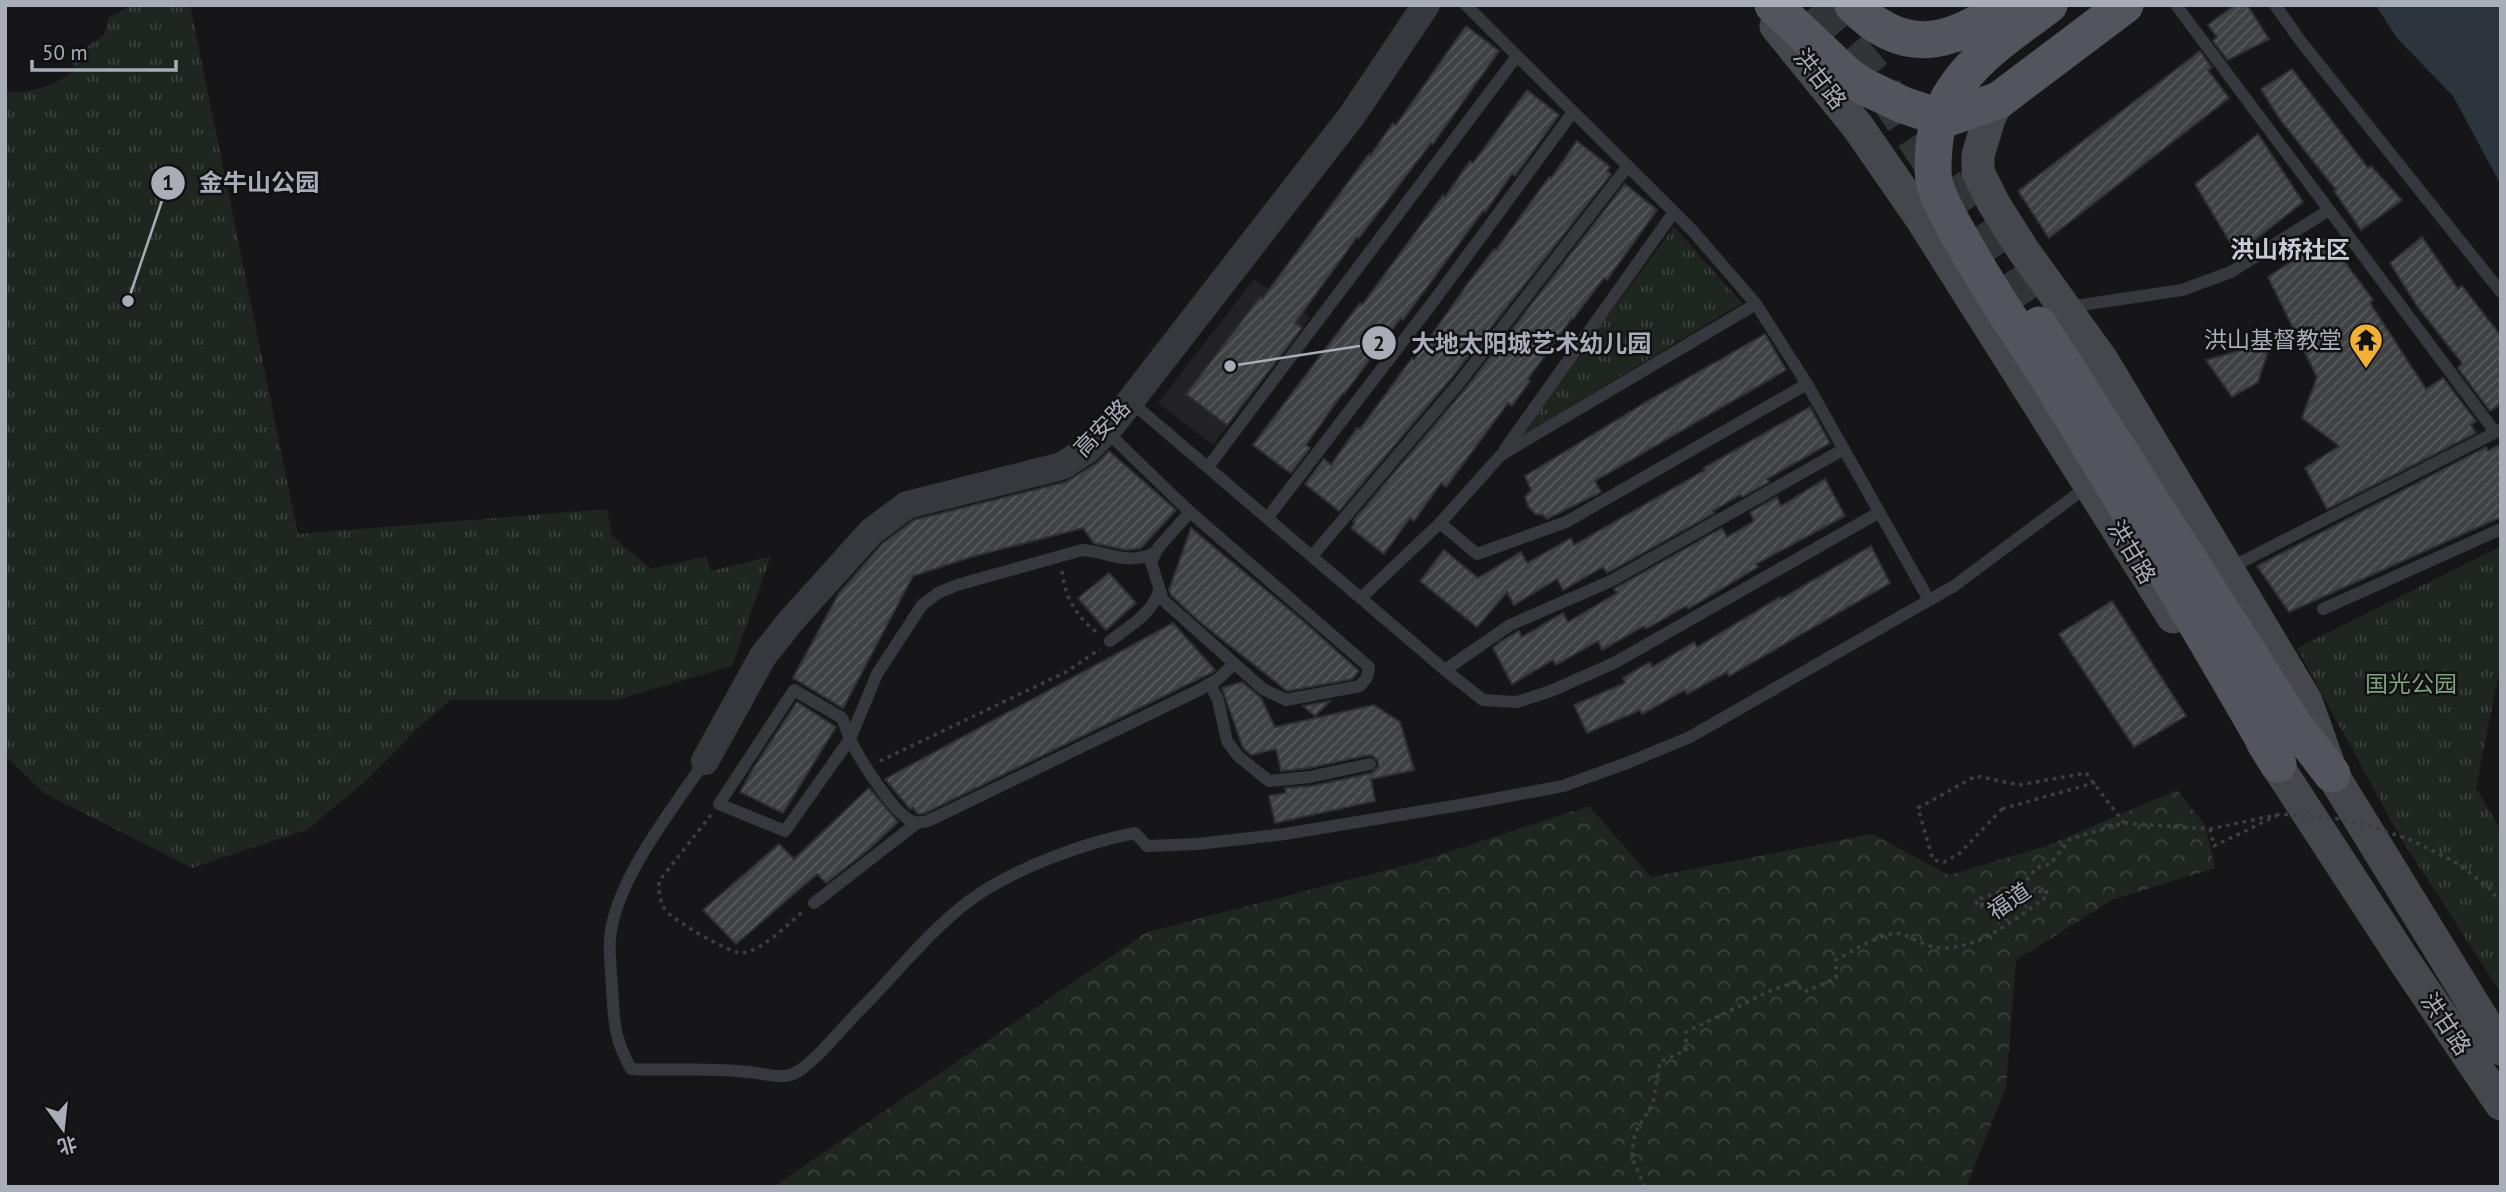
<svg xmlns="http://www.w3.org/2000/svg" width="2506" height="1192" viewBox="0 0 2506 1192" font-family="'PT Sans','Noto Sans SC',sans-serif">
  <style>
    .built { fill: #222225 }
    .grass { fill: url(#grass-tufts) }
    .forest { fill: url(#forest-crowns) }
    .water { fill: #2c353c }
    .building { fill: url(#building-hatch); stroke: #303034; stroke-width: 2 }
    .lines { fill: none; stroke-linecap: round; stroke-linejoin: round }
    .primary-tunnel { stroke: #333438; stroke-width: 37; stroke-dasharray: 37 18; stroke-linecap: butt }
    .path { stroke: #3d3f44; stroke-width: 3.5; stroke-dasharray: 3.5 5; stroke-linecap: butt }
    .service { stroke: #37383d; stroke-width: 12 }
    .tertiary { stroke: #37383d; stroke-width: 28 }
    .secondary { stroke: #45474d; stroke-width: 33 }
    .primary { stroke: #53555c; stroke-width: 37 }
    .path-bridge { stroke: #3d3f44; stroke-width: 3.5; stroke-dasharray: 3.5 5; stroke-linecap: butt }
    .primary-bridge { stroke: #53555c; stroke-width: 37 }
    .labels { text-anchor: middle; stroke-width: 5; stroke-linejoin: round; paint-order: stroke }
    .street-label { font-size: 23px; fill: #a8adb8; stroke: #111113 }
    .poi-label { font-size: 23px; fill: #a8adb8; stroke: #111113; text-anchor: end }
    .park-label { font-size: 23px; fill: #7fa381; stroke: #111113 }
    .neighbourhood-label { font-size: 24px; font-weight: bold; fill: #c9ccd4; stroke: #111113 }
    .leader { fill: none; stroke: #a8adb8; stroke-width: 2.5 }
    .callout-dot { fill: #a8adb8; stroke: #111113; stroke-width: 2.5 }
    .mark-label { font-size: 21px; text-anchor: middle; font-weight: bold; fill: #111 }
    .callout-label { font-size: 24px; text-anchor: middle; font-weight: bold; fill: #a8adb8; stroke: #111113; stroke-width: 5; stroke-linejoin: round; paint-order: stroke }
  </style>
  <defs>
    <pattern id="grass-tufts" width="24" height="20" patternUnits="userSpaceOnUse" patternTransform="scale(1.75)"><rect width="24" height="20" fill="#1e261f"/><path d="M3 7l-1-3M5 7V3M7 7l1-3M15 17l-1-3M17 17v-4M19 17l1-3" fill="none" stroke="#3c433d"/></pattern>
    <pattern id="forest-crowns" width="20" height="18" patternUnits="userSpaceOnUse" patternTransform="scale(1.75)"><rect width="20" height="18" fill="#1e261f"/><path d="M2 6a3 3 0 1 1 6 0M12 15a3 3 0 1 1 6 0" fill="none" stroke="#3c433d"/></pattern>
    <pattern id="building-hatch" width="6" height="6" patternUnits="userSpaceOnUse" patternTransform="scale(1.75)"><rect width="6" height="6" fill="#404145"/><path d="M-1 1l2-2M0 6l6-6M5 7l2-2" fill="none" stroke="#595a5e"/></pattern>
  </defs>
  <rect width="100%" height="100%" fill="#161618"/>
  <polygon class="built" points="1254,279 1310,317 1213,445 1158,403"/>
  <g class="grass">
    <path d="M133,5H190L298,534L607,509L612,536L651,569L706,556L711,571L771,556L732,666L616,700H451L419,727L368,779L307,830L192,868L44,793L5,756V81L7,92C31,94 57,85 76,69L69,59L104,35L109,17Z"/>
    <polygon points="1674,227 1742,303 1515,440"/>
    <polygon points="2501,546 2501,662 2476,788 2501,831 2501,993 2400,837 2297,648"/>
  </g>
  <polygon class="forest" points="2177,790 2205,825 2215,868 2112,900 2016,960 2006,1087 1966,1187 773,1187 1147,932 1414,863 1589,806 1651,877 1872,834 1949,875 2049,845"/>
  <polygon class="water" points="2376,5 2501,5 2501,185 2453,96 2396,37"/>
  <g class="building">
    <polygon points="2235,5 2247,5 2269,39 2228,60 2213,41 2217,37 2208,25"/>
    <polygon points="1466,26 1499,51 1433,144 1431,143 1359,238 1357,237 1295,323 1302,328 1227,425 1186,394 1260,297 1262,299 1369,154 1370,156 1393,123 1396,125"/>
    <polygon points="2200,51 2212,68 2208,70 2229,98 2049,238 2018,191"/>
    <polygon points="2292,69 2368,168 2371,166 2402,200 2361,230 2334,191 2336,190 2279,118 2261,89"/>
    <polygon points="1527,90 1559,115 1515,176 1512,174 1485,212 1483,211 1403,320 1401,318 1344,394 1343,393 1306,445 1310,448 1291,473 1286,470 1253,445 1360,303 1362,305 1443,195 1445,197 1470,161 1473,163"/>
    <polygon points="2258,134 2303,202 2237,254 2195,184"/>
    <polygon points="1577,141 1610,167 1607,171 1611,174 1452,377 1339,511 1305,484 1324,459 1331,465 1357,428 1360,429 1412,358 1414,360 1468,283 1494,249 1496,250 1549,177 1551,178"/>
    <polygon points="1625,184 1657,210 1607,280 1604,278 1573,319 1572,318 1528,379 1530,381 1512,406 1508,403 1446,487 1441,483 1414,521 1410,518 1384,554 1351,528 1355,523 1353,521 1466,388"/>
    <polygon points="2422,237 2458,289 2462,286 2501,336 2501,404 2490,411 2458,368 2462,363 2417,306 2390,263"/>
    <polygon points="2327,238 2373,300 2370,303 2426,389 2443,378 2476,421 2471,425 2476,433 2327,509 2305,468 2339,446 2302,418 2317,377 2268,277"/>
    <polygon points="1765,334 1786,370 1595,481 1601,492 1547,519 1543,515 1535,514 1528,506 1525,497 1531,490 1525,476 1651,399"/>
    <polygon points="2271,342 2258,382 2232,397 2206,360"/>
    <polygon points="1810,407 1830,443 1767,479 1769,482 1742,497 1740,495 1713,511 1714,513 1607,573 1603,567 1563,590 1557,579 1514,605 1507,592 1477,627 1420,581 1444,550 1478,578 1521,552 1527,563 1571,538 1574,545 1705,470 1704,468"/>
    <polygon points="2501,444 2501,517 2289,612 2257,566 2486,447 2488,451"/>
    <polygon points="1109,451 1176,510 1141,548 1127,550 1094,543 1083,528 971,557 913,576 843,708 793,678 839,593 882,544 914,520 1066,482 1097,463"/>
    <polygon points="1825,479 1845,516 1756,564 1758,567 1688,609 1686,606 1646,629 1644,626 1602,650 1598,641 1556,665 1553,660 1512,684 1493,648 1500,642 1519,631 1522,637 1563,613 1568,622 1617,593 1614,589 1722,528 1727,537 1754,521 1750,512 1777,497 1781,506"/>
    <polygon points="1191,528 1303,621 1359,671 1352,679 1287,691 1199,621 1171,595 1169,590"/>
    <polygon points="1871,546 1890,583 1729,676 1727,672 1687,694 1685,690 1642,714 1640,710 1587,733 1574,705 1625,683 1623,678 1650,662 1652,667 1694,642 1697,647 1780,597 1781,599"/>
    <polygon points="1109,573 1136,603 1106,630 1078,598"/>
    <polygon points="2112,601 2186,716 2134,747 2059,634"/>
    <polygon points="1173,623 1215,670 1213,672 925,813 918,814 913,808 910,809 885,779"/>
    <polygon points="1242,682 1261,698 1275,727 1374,705 1400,722 1414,770 1371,779 1375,801 1275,823 1269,796 1286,793 1285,788 1312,786 1372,773 1378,767 1378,761 1373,756 1368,755 1309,768 1281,771 1276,749 1251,755 1243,748 1222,688"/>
    <polygon points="1330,701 1315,716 1303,706"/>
    <polygon points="797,702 836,727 783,813 740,792 754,767"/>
    <polygon points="869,788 898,822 868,850 826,883 817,874 736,944 703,910 779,844 794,859"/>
  </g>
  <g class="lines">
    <polyline class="primary-tunnel" points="1814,5 1876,79 2039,325"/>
    <g class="path">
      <path d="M1062,571C1065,598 1077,618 1099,634"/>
      <polyline points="880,761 1066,672 1100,649"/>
      <polyline points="2002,809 2097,782"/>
      <path d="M711,815L659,881C659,892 659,903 667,912C675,921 731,954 742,953C764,950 786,925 804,911"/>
      <polyline points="2210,829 2214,846 2278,815"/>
    </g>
    <g class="service">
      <polyline points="1466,5 1692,230 1756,304 1807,384 1929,600"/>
      <polyline points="2176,5 2495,432"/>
      <polyline points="2275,5 2302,43 2501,292"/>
      <polyline points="2068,307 2182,290 2231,272 2329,210"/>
      <polyline points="1130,401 1445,670 1483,700 1517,702 1551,691 1614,663 1878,513"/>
      <polyline points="1106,431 1190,512 1369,667 1367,677 1360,686 1286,700 1263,689 1163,600 1151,562 1158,548 1190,512"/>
      <polyline points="1505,449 1674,212"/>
      <polyline points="1208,467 1517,56"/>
      <polyline points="1268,517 1433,302 1573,112"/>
      <polyline points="1440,523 1477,554 1566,522 1807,384"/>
      <path d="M1155,553C1125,566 1111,552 1082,550L957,585L938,593L922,605L877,674L850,739C859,758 893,813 912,821C918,824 922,822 928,821L1199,690L1218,679L1234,664"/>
      <polyline points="1312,556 1459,383 1628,166"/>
      <polyline points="2230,568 2500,430"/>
      <polyline points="1361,598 1440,523 1501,455 1756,304"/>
      <polyline points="2323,609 2501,529"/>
      <path d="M1110,641C1128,627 1152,614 1159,591"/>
      <polyline points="1445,670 1510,625 1611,581 1844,449"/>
      <polyline points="1210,684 1218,700 1227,741 1238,756 1269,781 1310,777 1370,764"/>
      <polygon points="794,690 842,718 850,739 785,831 719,804"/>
      <path d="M705,761C673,808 614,882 610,939C609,955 611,972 612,987C614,1023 614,1038 631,1069C670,1071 709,1067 748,1072C761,1073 783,1080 795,1073C814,1064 843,1026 860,1010C896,974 928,932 969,901C1012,869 1083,843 1135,833L1147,846L1198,844L1285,834L1472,803L1563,786L1627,763L1690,737L1954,586L2088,486"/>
      <polyline points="814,903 917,823"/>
    </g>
    <polyline class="tertiary" points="705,761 763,656 790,622 871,532 907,505 1062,466 1088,449 1111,426 1353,114 1426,5"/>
    <g class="secondary">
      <polyline points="1776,26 1858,127 1921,218 2173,617"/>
      <polyline points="1999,100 1990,116 1978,155 1978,172 1994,204 2023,250 2102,360 2228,570 2306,701 2332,774 2501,1049"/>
      <polyline points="2263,744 2405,962 2501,1104"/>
    </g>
    <g class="primary">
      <polyline points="1773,5 1848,76 1863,86 1903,105 1945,119 1999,100 2125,5"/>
      <path d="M1853,5C1905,58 1952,44 2006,5"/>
      <polyline points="2039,325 2295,726 2332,774"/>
    </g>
    <g class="path-bridge">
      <polyline points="2002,809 1959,854 1944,862 1933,860 1918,808 1976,776 2019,785 2086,773 2124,823"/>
      <path d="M1645,1187L1632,1158L1633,1145L1635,1133L1653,1103L1660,1062L1686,1050V1032L1770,991L1795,982L1804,992L1836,978V960C1850,952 1886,930 1901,934C1914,938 1928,948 1942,948C1982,948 2016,918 2048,896L2046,890L1977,906L1976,900L2025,883L2036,868L2050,864L2070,839L2124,823L2210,829L2281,814L2333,818L2367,825L2411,840L2459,864L2490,889L2501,903"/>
    </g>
    <path class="primary-bridge" d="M2049,5C1999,42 1938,80 1934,148C1933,159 1932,175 1935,185C1941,205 1953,224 1963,242C1989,290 2021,335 2050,381C2128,508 2204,635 2278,764"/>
  </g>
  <defs>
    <g id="temple-pin" transform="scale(1.75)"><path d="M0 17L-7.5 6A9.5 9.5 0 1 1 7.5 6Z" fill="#f2b134" stroke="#111113"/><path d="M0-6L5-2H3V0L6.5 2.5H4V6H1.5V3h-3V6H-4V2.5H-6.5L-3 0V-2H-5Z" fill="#111"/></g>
  </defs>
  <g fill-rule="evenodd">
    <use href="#temple-pin" x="2366" y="340"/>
  </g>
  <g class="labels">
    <g class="street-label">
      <text transform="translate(1820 79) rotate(52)" y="8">洪甘路</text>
      <text transform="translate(1102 428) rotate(-46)" y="8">高安路</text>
      <text transform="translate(2132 552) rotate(59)" y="8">洪甘路</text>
      <text transform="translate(2009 901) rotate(-34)" y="8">福道</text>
      <text transform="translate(2446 1024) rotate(56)" y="8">洪甘路</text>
    </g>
    <g class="poi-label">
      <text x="2342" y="348">洪山基督教堂</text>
    </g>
    <g class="park-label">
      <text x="2411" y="692">国光公园</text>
    </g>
    <g class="neighbourhood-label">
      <text x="2290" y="258">洪山桥社区</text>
    </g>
  </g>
  <path class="leader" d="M128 301L168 183M1230 366L1379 343"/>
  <g class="callout-dot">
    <circle cx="128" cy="301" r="7"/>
    <circle cx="1230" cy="366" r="7"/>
    <circle cx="168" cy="183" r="18"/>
    <circle cx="1379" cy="343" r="18"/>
  </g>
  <g class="mark-label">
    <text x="168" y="190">1</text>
    <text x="1379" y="351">2</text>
  </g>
  <g class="callout-label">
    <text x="259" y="191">金牛山公园</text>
    <text x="1531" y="352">大地太阳城艺术幼儿园</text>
  </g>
  <rect width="2506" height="1192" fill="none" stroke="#a8adb8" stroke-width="14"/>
  <g transform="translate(63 1129) rotate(165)" stroke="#111113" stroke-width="5" paint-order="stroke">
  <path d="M0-5L12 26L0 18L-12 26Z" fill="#a8adb8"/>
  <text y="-10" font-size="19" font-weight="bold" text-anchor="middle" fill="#a8adb8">北</text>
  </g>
  <path d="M32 60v10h144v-10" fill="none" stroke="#a8adb8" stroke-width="3.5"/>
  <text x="42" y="60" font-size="21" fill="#a8adb8" stroke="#111113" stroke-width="5" paint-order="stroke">50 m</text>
</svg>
